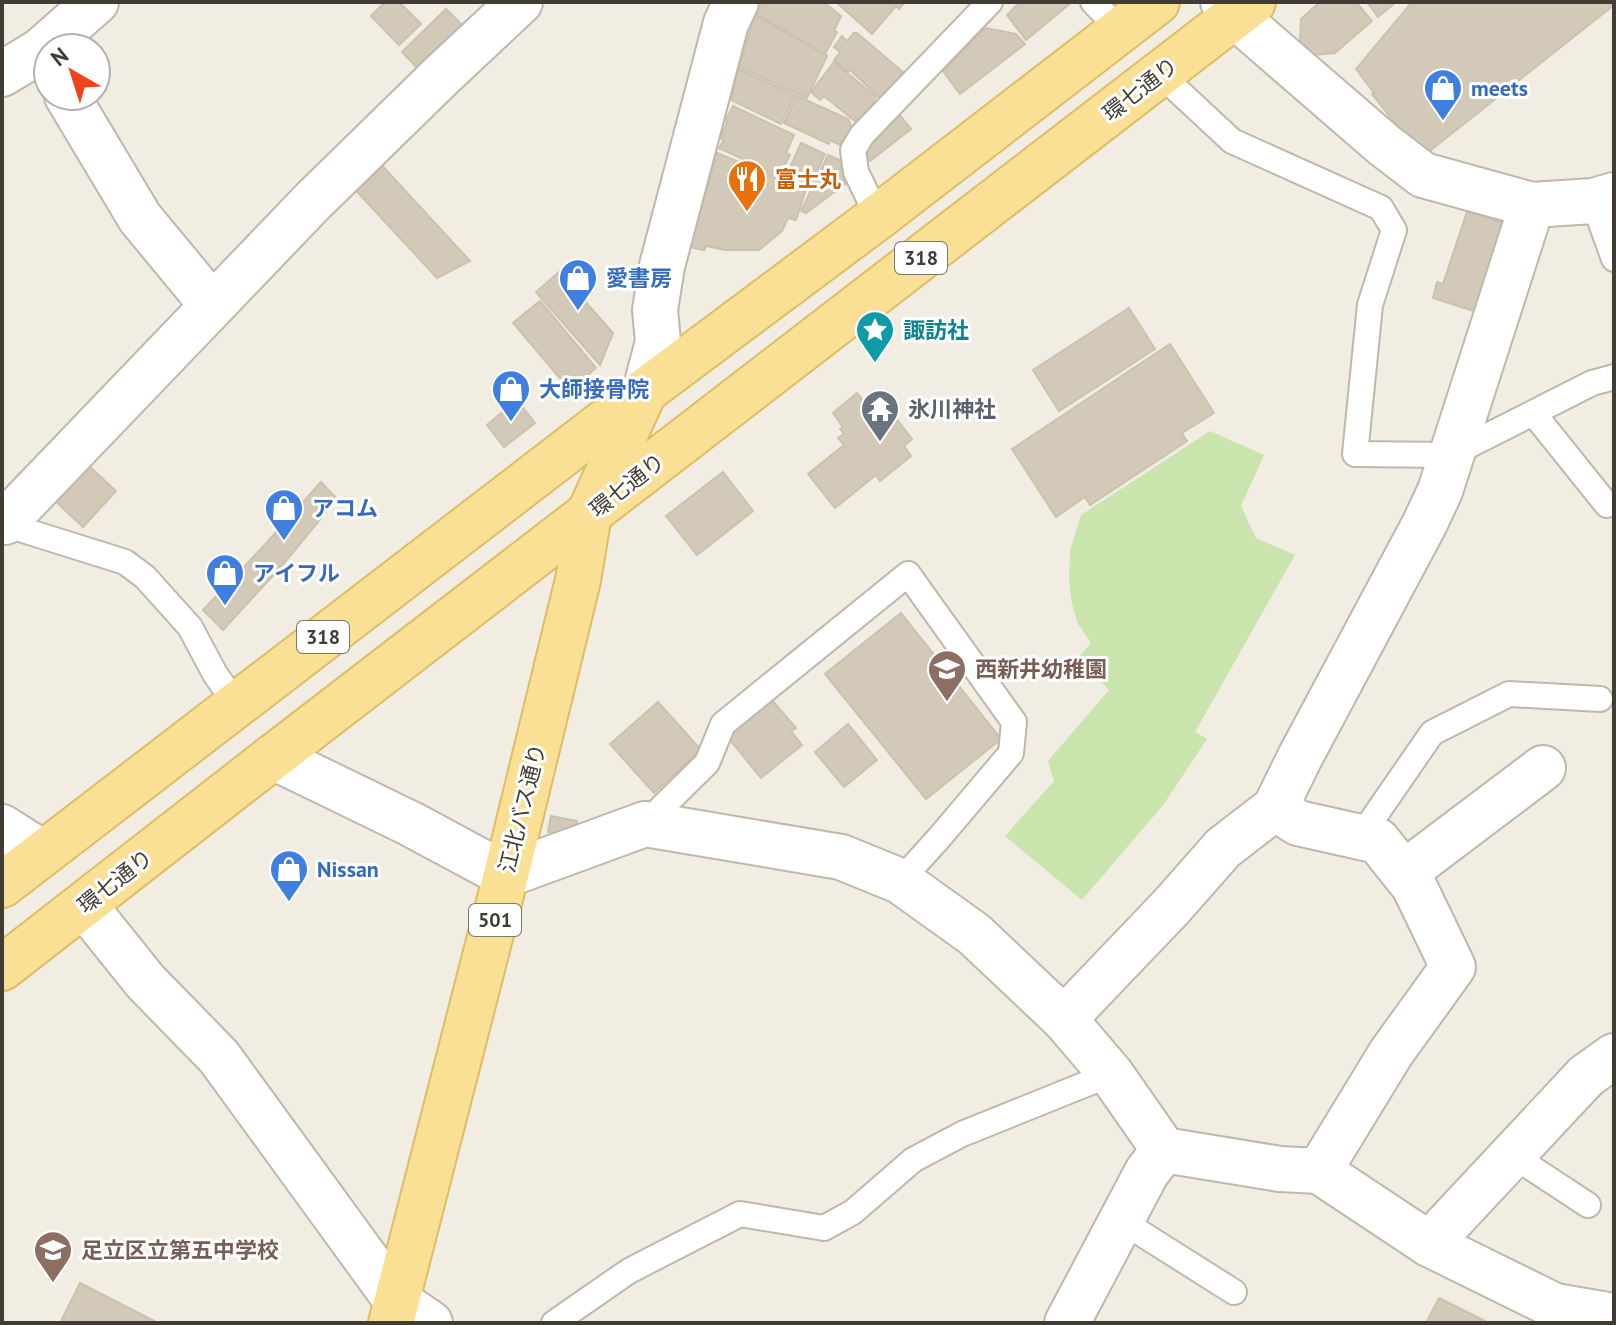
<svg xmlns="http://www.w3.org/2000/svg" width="1616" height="1325" viewBox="0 0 1616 1325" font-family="'PT Sans','Noto Sans JP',sans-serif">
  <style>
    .green { fill: #cae4ad }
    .building { fill: #d2c9b9; stroke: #ccc1ad; stroke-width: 2 }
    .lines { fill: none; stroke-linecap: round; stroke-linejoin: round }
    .lane-casing { stroke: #bfb8aa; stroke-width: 28 }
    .street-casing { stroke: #bfb8aa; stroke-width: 48 }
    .primary-casing { stroke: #ddbd65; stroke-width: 48 }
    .lane { stroke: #fff; stroke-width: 24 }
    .street { stroke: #fff; stroke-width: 44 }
    .primary { stroke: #f9e094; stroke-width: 44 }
    .labels { text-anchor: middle; stroke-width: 6; stroke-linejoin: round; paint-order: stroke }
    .shield { fill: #fff; stroke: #7b7771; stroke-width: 2 }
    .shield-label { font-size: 20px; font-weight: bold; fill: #423d34 }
    .shop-label { font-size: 22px; font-weight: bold; fill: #366cbe; stroke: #fff; text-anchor: start }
    .street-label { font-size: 22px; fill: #423d34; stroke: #fff }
    .food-label { font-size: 22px; font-weight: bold; fill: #c56008; stroke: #fff; text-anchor: start }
    .culture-label { font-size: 22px; font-weight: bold; fill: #0d838f; stroke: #fff; text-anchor: start }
    .worship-label { font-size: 22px; font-weight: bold; fill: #5b616d; stroke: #fff; text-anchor: start }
    .education-label { font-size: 22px; font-weight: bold; fill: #785e54; stroke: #fff; text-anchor: start }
  </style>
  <rect width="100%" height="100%" fill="#f1ede3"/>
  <polygon class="green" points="1210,431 1264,455 1241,506 1256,538 1295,555 1195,732 1207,739 1164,804 1082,900 1005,836 1054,781 1048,761 1109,690 1079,657 1091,643 1078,624 1072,604 1069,582 1070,550 1081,515"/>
  <g class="building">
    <polygon points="385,2 399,2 421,24 399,45 371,16"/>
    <polygon points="763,2 822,2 830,7 841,16 834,31 837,32 825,54 756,14"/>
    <polygon points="836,2 905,2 899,9 896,6 872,34"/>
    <polygon points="1020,2 1072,2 1026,40 1007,15"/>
    <polygon points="1320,2 1356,2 1372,21 1335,53 1311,55 1300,43 1301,19"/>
    <polygon points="1367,2 1396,2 1378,17"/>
    <polygon points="1412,2 1614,2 1614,5 1422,157 1372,94 1374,93 1356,69"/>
    <polygon points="446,9 467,30 422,73 402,52"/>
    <polygon points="755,15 827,56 807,98 739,67"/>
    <polygon points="986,28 1016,34 1025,44 960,94 943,71"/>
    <polygon points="854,33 857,33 905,74 883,101 850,70 848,72 834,60 840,52 834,47 842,36 847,41"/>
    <polygon points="834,62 876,97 873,102 875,103 861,120 859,118 856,122 824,96 820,100 811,92"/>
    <polygon points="738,69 795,95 781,124 731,100"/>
    <polygon points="797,96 848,119 852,128 848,137 844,136 840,145 830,140 829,144 784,123"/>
    <polygon points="733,106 794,135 786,153 790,155 779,176 719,148 724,140 720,138 727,122 725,121"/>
    <polygon points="899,114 911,129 870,161 864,153 873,138"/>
    <polygon points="801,143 825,154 811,185 787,174"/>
    <polygon points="717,153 806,189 796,220 788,218 782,231 759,250 725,250 706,246 704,250 690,247"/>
    <polygon points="828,155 840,160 845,184 806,213 801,211"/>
    <polygon points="376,159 470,261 437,278 349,183"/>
    <polygon points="1467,212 1503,223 1486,315 1433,298 1437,282 1443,284"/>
    <polygon points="559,272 613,333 600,365 536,292"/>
    <polygon points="540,301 596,368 570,390 513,323"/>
    <polygon points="1129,308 1155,349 1059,411 1033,370"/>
    <polygon points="1170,344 1214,413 1182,433 1187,441 1090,505 1085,497 1056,517 1012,449"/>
    <polygon points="857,393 871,410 874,408 883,420 892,413 912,439 904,446 911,456 880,481 876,475 835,508 808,474 844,445 838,438 844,434 840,429 843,427 833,413"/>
    <polygon points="517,400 535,423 504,447 487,425"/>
    <polygon points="86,463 116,491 83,527 52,498"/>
    <polygon points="723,472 753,511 697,555 666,516"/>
    <polygon points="321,482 337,499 280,568 223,630 203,610 260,550"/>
    <polygon points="901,613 1001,739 926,799 825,674"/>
    <polygon points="771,699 796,728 791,731 802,745 761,778 726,735"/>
    <polygon points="658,702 701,750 654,793 610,744"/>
    <polygon points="848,724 877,760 844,787 815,752"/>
    <polygon points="551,816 577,821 574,836 548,832"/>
    <polygon points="80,1283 158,1323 60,1323"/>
    <polygon points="1439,1298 1489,1323 1426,1323"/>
  </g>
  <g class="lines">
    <g class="lane-casing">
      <g id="lane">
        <polyline points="1093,2 1120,30"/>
        <polyline points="1160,74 1232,141 1381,208 1394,230 1370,305 1355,454 1450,455 1592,383 1614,377"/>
        <polyline points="1593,201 1614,259"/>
        <polyline points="878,217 856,172 853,150 862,135 990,2"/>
        <polyline points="1534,414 1607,505"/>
        <polyline points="2,519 23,530 125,562 145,577 190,627 215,674 236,704"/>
        <polyline points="645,824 707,763 723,724 908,574 1014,722 1011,753 939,838 900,881"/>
        <polyline points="1361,836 1432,733 1509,694 1600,699"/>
        <polyline points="1512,1155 1588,1205"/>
        <polyline points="1120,1220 1234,1292"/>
        <polyline points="554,1323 629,1271 740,1214 824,1228 853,1212 913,1160 962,1134 1111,1074"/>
      </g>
    </g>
    <g class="street-casing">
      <g id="street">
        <polyline points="1223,2 1235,16 1266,43 1384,145 1423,175 1532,205 1593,201 1614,195"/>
        <polyline points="2,74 40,51 96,2"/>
        <polyline points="67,96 140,218 212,305"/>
        <polyline points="645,391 658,342 655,310 662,266 726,23 736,2"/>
        <polyline points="5,522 313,201 441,76 520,2"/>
        <polyline points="273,757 411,824 506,875 645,824 841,857 900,881 974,934 1064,1019 1111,1074 1164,1150 1280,1169 1319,1171 1429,1244 1555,1306 1614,1316"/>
        <polyline points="1275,808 1298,823 1378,841 1414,886 1453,967 1391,1053 1319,1171"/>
        <polyline points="2,827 43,853"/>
        <polyline points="1404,873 1543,768"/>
        <polyline points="84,905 145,981 219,1057 396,1300 430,1323"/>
        <polyline points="1064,1019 1172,906 1223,848 1275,808 1300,757 1424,525 1440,491 1532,205"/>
        <polyline points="1429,1244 1586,1076 1614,1056"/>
        <polyline points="1067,1323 1147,1172 1164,1150"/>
      </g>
    </g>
    <g class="primary-casing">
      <g id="primary">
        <polyline points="2,885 645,391 878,217 1157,2"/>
        <polyline points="2,968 273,757 1253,2"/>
        <polyline points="391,1323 506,875 578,580 589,514 642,397"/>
      </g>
    </g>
    <use href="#lane" class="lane"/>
    <use href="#street" class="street"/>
    <use href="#primary" class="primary"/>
  </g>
  <defs>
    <g id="shop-pin" transform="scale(2)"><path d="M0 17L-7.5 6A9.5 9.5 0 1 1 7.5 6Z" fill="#3f7fe0" stroke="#fff"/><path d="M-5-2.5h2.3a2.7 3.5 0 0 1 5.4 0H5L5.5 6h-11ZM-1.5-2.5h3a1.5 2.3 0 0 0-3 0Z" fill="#fff"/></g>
    <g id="restaurant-pin" transform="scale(2)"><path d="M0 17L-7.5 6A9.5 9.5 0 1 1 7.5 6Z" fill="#e8710a" stroke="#fff"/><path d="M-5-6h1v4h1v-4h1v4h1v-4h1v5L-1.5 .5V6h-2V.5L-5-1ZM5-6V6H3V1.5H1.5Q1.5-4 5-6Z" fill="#fff"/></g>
    <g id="sight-pin" transform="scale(2)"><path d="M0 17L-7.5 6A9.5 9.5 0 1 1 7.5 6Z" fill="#0f9aa8" stroke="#fff"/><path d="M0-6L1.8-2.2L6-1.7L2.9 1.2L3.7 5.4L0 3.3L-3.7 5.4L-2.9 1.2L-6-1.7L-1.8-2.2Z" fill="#fff"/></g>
    <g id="temple-pin" transform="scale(2)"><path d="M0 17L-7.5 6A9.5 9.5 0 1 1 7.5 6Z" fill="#6b7280" stroke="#fff"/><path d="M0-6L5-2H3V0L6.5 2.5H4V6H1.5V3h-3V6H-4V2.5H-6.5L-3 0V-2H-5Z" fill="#fff"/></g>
    <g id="school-pin" transform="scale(2)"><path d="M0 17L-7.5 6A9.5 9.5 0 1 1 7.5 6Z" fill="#8d6e63" stroke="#fff"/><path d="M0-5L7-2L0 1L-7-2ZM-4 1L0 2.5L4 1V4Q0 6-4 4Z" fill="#fff"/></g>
  </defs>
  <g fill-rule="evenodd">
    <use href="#shop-pin" x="1443" y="88"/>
    <use href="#restaurant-pin" x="747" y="179"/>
    <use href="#shop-pin" x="578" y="278"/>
    <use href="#sight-pin" x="875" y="330"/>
    <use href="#shop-pin" x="511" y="389"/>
    <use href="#temple-pin" x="880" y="409"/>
    <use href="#shop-pin" x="284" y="508"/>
    <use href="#shop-pin" x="225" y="573"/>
    <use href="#school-pin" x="947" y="669"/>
    <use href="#shop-pin" x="289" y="869"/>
    <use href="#school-pin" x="53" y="1250"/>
  </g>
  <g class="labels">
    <g class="shield">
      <rect x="895" y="242" width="52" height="32" rx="6"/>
      <rect x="297" y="621" width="52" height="32" rx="6"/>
      <rect x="469" y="904" width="52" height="32" rx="6"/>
    </g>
    <g class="shield-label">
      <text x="921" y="265">318</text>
      <text x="323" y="644">318</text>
      <text x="495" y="927">501</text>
    </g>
    <g class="shop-label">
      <text x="1471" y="96">meets</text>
      <text x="606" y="286">愛書房</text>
      <text x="539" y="397">大師接骨院</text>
      <text x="312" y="516">アコム</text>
      <text x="253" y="581">アイフル</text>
      <text x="317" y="877">Nissan</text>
    </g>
    <g class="street-label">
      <text transform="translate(1140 89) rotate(-38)" y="8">環七通り</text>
      <text transform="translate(627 485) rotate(-38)" y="8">環七通り</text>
      <text transform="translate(522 808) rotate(-76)" y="8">江北バス通り</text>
      <text transform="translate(115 881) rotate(-38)" y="8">環七通り</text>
    </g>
    <g class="food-label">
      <text x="775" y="187">富士丸</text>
    </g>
    <g class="culture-label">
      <text x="903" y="338">諏訪社</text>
    </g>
    <g class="worship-label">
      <text x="908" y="417">氷川神社</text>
    </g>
    <g class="education-label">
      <text x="975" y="677">西新井幼稚園</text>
      <text x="81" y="1258">足立区立第五中学校</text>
    </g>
  </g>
  <rect width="1616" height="1325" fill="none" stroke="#423d34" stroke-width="8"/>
  <g transform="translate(72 72) rotate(321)"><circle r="38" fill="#ffffff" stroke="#b3b1ae" stroke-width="2"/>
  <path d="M0-6L14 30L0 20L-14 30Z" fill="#f0421b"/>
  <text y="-12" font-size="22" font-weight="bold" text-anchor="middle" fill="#423d34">N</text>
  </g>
</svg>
